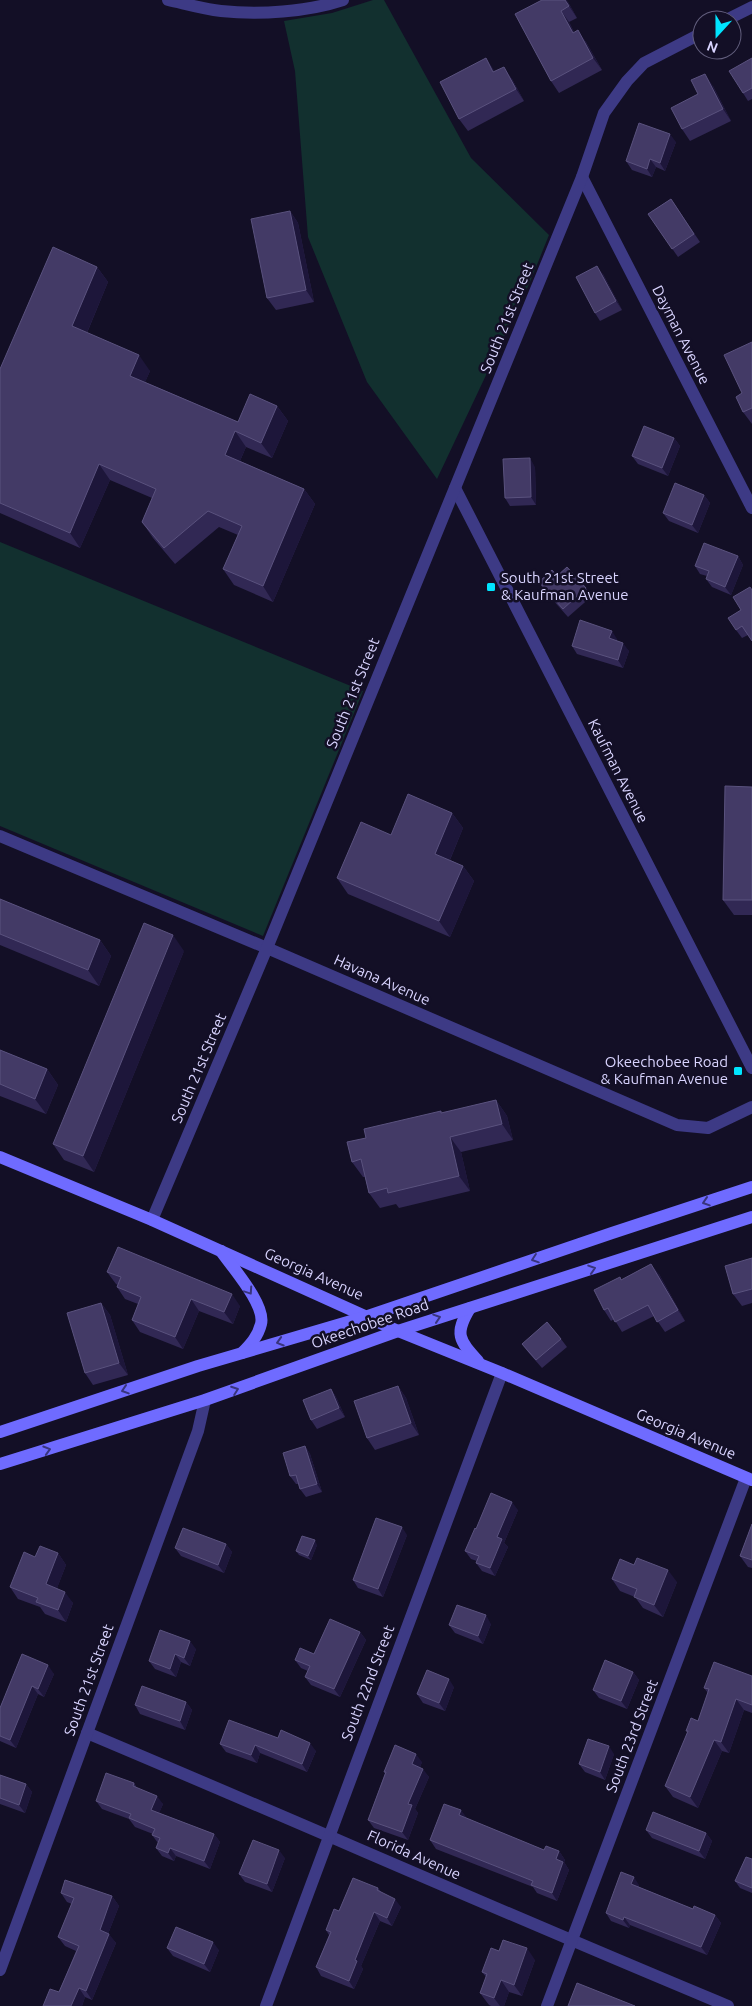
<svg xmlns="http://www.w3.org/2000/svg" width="752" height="2006" viewBox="0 0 752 2006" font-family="Ubuntu,sans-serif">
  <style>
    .green { fill: #12302f }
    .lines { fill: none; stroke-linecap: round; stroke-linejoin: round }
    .street { stroke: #3d3a85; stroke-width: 12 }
    .secondary { stroke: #6f6bff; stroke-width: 12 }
    .wall { fill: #312854 }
    .shaded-wall { fill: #1d163a }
    .building { fill: #433a66; stroke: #5a527e }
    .oneway { stroke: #38347d }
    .poi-dot { fill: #00e5ff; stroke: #130f26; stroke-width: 2 }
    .labels { text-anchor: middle; stroke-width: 5; stroke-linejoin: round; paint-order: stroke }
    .street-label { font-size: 15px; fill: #d9d4ff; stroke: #130f26 }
    .poi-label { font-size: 15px; fill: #d9d4ff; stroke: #130f26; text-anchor: start }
  </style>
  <rect width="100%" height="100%" fill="#130f26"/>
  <g class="green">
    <polygon points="373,0 384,0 471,158 549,235 530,282 437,479 367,382 308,237 295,71 284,21 332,13"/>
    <polygon points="0,542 363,691 263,936 0,826"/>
  </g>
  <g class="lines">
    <g class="street">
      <path d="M168,0C186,4 203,9 221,11C259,15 307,12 343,0"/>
      <polyline points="726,20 752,7"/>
      <polyline points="582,177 752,508"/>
      <polyline points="455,488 752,1068"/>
      <polyline points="0,836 267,948 677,1125 708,1128 752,1107"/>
      <polyline points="152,1220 267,948 582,177 604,113 627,81 644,63 702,33"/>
      <path d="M87,1733C301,1823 513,1917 728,2006"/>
      <polyline points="0,1970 198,1431 205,1400"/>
      <polyline points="266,2006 502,1373"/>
      <polyline points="547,2006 746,1478"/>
    </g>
    <g class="secondary">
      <polyline points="0,1157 152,1220 398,1331 502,1373 752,1480"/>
      <path d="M221,1251C232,1267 266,1305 261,1324C258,1336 251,1344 242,1353"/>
      <path d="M470,1308C454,1334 459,1340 478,1361"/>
      <polyline points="0,1432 198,1366 368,1316 612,1233 752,1187"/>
      <polyline points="0,1464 205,1400 398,1331 752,1217"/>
    </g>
  </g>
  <g class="wall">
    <polygon points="568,2 577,18 569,22 574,32 586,42 602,70 559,93 551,81 515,14"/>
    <polygon points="752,58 752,99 748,101 743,93"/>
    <polygon points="495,72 512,79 524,101 468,131 459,119"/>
    <polygon points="713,86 731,121 690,141 682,129 698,94"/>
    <polygon points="676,142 665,171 656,167 652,177 632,170 626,161"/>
    <polygon points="671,199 700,242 678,257 648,214"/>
    <polygon points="290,211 298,223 314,302 276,310 267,298"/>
    <polygon points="97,267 108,282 87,333 150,371 145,382 238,422 277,406 288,421 272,458 246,447 240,461 304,489 315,504 273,602 234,585 223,569 238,535 219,527 175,564 153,538 142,522 152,498 110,480 80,548 0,513 0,369"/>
    <polygon points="603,274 622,310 600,321 595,313"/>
    <polygon points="752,342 752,424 743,412 742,393"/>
    <polygon points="674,438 680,446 668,476 638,464 632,456"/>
    <polygon points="535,467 536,505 510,506 505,498"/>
    <polygon points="704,495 710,503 698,533 669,521 663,513"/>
    <polygon points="738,556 743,565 731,595 712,587 706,579 707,576 700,574 695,566"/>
    <polygon points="557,576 586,588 592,596 568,617 544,590 539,582"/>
    <polygon points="750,587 748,635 742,638 736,630 741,610"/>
    <polygon points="617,639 617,641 629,651 623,668 577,654 572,646"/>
    <polygon points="752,787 752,915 734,915 723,900"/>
    <polygon points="452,813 463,828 450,860 463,866 474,881 450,937 348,894 337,878 391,835"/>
    <polygon points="0,899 100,940 111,956 99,986 0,945"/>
    <polygon points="184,951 94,1172 64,1160 53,1144"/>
    <polygon points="0,1050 47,1069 58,1085 46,1114 0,1096"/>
    <polygon points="496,1100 507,1116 513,1140 461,1152 470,1191 399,1208 396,1204 380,1208 369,1193 365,1177 363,1177 352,1162 366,1138 442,1113"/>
    <polygon points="752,1258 752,1303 742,1306 733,1294"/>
    <polygon points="107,1272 240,1306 233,1324 199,1311 183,1349 140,1332 132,1320 138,1304 125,1299 117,1287 118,1285 116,1284"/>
    <polygon points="659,1274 685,1321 665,1332 654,1316 622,1332 614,1319 611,1321 604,1310 622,1280"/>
    <polygon points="101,1303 110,1315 128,1375 93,1385 85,1373"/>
    <polygon points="561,1339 567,1347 542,1368 528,1352 522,1344"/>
    <polygon points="398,1386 406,1398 419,1435 375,1450 367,1438"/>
    <polygon points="331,1389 336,1397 345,1417 317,1429 311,1420"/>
    <polygon points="305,1446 310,1454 322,1492 306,1497 300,1489 299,1484 296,1484 290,1476"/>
    <polygon points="518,1510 504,1543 508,1547 495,1576 482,1571 476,1563 477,1561 471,1559 465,1551 476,1529"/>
    <polygon points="752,1524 752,1568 748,1567 740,1556"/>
    <polygon points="407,1535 383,1597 358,1588 353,1580"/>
    <polygon points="226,1544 232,1552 224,1573 181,1556 175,1548"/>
    <polygon points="317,1545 311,1560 299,1555 296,1551"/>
    <polygon points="58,1553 66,1565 57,1588 73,1603 66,1622 45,1614 40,1607 18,1599 10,1587"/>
    <polygon points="612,1579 677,1582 663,1617 643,1608 635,1597 620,1591"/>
    <polygon points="491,1624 483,1644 455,1633 449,1625"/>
    <polygon points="360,1632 366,1640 340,1697 311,1685 305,1677 308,1671 301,1668 295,1660 314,1654"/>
    <polygon points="196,1649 190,1666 181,1662 176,1677 155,1669 149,1661"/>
    <polygon points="22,1654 54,1674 44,1697 38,1694 16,1748 0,1741 0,1708"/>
    <polygon points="633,1672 639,1680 627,1709 599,1698 593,1690"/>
    <polygon points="752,1676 752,1713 744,1710 729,1753 722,1751 698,1808 673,1797 665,1786 688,1732 686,1731 698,1721 708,1693 704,1688"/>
    <polygon points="454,1687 445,1711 423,1703 417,1694"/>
    <polygon points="186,1702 192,1710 185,1730 140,1714 135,1705"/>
    <polygon points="278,1738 316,1751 307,1772 260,1753 257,1763 226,1752 220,1744"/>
    <polygon points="614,1754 605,1780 585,1772 579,1764"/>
    <polygon points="422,1762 420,1767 429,1777 415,1809 418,1813 408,1840 374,1828 368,1820 385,1773 384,1772"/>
    <polygon points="0,1775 26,1784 32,1792 25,1813 0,1804"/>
    <polygon points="134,1783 137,1788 163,1804 159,1813 214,1834 220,1842 210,1869 176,1856 174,1861 162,1856 156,1848 158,1843 152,1835 153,1834 135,1827 129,1819 102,1809 96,1801"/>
    <polygon points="466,1818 544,1850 559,1851 565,1860 564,1862 569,1870 557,1901 537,1893 533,1887 436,1849 430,1840"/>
    <polygon points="646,1830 706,1833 712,1841 705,1859 652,1838"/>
    <polygon points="285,1858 272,1892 245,1882 239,1874"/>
    <polygon points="752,1859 752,1893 740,1888 735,1881"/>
    <polygon points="639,1885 639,1887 693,1909 715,1915 721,1923 707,1955 630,1925 629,1928 611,1921 606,1913"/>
    <polygon points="378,1888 381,1892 401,1907 392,1926 380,1921 361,1966 363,1969 354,1989 321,1976 316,1967 329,1935 326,1930 339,1911"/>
    <polygon points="61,1893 112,1896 119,1906 108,1934 116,1943 92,2000 85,1997 82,2006 43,2006 59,1992 76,1951 65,1946 58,1937 72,1904 67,1902"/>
    <polygon points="167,1948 219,1950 210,1972 173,1956"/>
    <polygon points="499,1951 535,1960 522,1996 509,1992 504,2006 491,2006 489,2005 480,1993 486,1977 482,1972"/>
  </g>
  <g class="shaded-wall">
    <polygon points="565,0 567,0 568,2 577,18"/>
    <polygon points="561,11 569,22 581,45 573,33"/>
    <polygon points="578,30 586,42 602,70 593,58"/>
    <polygon points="486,58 494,70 502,84 493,72"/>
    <polygon points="504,67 512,79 524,101 516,89"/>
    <polygon points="705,74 713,86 731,121 723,109"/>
    <polygon points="670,134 676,142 665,171 660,163"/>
    <polygon points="650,159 656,167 652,177 647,169"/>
    <polygon points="290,211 298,223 314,302 306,290"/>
    <polygon points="597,266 603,274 622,310 616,301"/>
    <polygon points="97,267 108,282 83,342 72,326"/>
    <polygon points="139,355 150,371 141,391 130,376"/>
    <polygon points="277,406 288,421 272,458 261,443"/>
    <polygon points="235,431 246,447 236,470 225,455"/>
    <polygon points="674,438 680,446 668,476 662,468"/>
    <polygon points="530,458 535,467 536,505 531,497"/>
    <polygon points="99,464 110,480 80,548 70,533"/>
    <polygon points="304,489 315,504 273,602 263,586"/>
    <polygon points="704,495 710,503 698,533 692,525"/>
    <polygon points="738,556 743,565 731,595 725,587"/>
    <polygon points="612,631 617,639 615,646 609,638"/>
    <polygon points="623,643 629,651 623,668 618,660"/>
    <polygon points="452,813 463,828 446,869 435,854"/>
    <polygon points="463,866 474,881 450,937 439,921"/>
    <polygon points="173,935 184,951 94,1172 83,1156"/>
    <polygon points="100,940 111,956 99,986 88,970"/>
    <polygon points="47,1069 58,1085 46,1114 35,1099"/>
    <polygon points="496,1100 507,1116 513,1140 502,1124"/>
    <polygon points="450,1137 461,1152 470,1191 459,1176"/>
    <polygon points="651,1264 659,1274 685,1321 678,1310"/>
    <polygon points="232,1294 240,1306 233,1324 224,1312"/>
    <polygon points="191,1299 199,1311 183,1349 175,1337"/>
    <polygon points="101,1303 110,1315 128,1375 119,1363"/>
    <polygon points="398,1386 406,1398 419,1435 411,1423"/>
    <polygon points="331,1389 336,1397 345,1417 339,1408"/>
    <polygon points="305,1446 310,1454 322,1492 317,1484"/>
    <polygon points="512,1502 518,1510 504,1543 508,1547 495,1576 490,1568 497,1537"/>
    <polygon points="402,1527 407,1535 383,1597 378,1589"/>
    <polygon points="315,1540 317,1545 311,1560 308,1556"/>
    <polygon points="226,1544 232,1552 224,1573 218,1565"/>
    <polygon points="58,1553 66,1565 54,1596 46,1584"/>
    <polygon points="668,1570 677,1582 663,1617 654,1605"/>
    <polygon points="65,1592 73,1603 66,1622 58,1610"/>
    <polygon points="486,1615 491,1624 483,1644 478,1636"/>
    <polygon points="360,1632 366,1640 340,1697 334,1689"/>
    <polygon points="190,1641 196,1649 190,1666 184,1658"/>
    <polygon points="175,1654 181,1662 176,1677 170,1669"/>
    <polygon points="48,1665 54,1674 44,1697 38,1689"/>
    <polygon points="633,1672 639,1680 627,1709 621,1701"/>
    <polygon points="449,1679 454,1687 445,1711 439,1703"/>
    <polygon points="32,1686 38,1694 16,1748 10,1740"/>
    <polygon points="736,1699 744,1710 729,1753 721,1742"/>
    <polygon points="186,1702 192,1710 185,1730 180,1721"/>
    <polygon points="714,1740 722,1751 698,1808 690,1797"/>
    <polygon points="310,1743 316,1751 307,1772 302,1764"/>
    <polygon points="255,1745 260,1753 257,1763 251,1755"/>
    <polygon points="609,1746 614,1754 605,1780 600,1772"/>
    <polygon points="416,1754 422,1762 418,1772 412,1764"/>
    <polygon points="423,1769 429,1777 415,1809 418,1813 408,1840 402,1832 408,1804"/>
    <polygon points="26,1784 32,1792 25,1813 19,1805"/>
    <polygon points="157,1796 163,1804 157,1818 151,1810"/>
    <polygon points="461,1810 467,1818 459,1815"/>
    <polygon points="706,1833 712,1841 705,1859 699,1851"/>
    <polygon points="214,1834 220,1842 210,1869 204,1861"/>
    <polygon points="170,1848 176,1856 174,1861 168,1853"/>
    <polygon points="279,1850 285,1858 272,1892 267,1884"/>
    <polygon points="559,1851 565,1860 564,1862 569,1870 557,1901 552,1893 556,1859"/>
    <polygon points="634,1877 639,1885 637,1892 631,1884"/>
    <polygon points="112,1896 119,1906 106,1939 100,1930"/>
    <polygon points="395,1899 401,1907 392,1926 387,1918"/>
    <polygon points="374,1912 380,1921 361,1966 363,1969 354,1989 349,1981 355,1960"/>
    <polygon points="715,1915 721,1923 707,1955 701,1947"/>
    <polygon points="624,1917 630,1925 629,1928 623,1920"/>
    <polygon points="109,1934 116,1943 92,2000 86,1991"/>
    <polygon points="213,1942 219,1950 210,1972 204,1964"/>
    <polygon points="527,1948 535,1960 522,1996 514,1985"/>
    <polygon points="501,1980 509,1992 504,2006 500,2006 494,1998"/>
    <polygon points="79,1988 85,1997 82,2006 71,2006"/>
  </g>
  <g class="building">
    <polygon points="542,0 565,0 569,6 561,11 573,33 578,30 593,58 551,81 515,14"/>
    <polygon points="486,58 493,72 504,67 516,89 459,119 440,82"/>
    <polygon points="752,58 752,88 743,93 729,71"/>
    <polygon points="705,74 723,109 682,129 671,108 698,94 691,80"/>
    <polygon points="639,123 670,134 660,163 650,159 647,169 626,161"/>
    <polygon points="671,199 694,234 672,249 648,214"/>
    <polygon points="290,211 306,290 267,298 251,219"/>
    <polygon points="53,247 97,267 72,326 139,355 130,376 238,422 250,394 277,406 261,443 235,431 225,455 304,489 263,586 223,569 242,526 208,511 164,548 142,522 156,489 99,464 70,533 0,503 0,369"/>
    <polygon points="597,266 616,301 595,313 576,277"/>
    <polygon points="752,343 752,408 743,412 736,397 742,393 724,355 752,342"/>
    <polygon points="644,426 674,438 662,468 632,456"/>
    <polygon points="530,458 531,497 505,498 503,459"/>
    <polygon points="675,483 704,495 692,525 663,513"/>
    <polygon points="704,543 738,556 725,587 706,579 709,571 695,566"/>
    <polygon points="567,567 586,588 563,609 539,582 552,570 557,576"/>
    <polygon points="750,587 752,590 752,641 742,626 736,630 728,618 741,610 733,597"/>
    <polygon points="580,620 612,631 609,638 623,643 618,660 572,646"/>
    <polygon points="725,786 752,787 752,900 723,900"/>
    <polygon points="408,794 452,813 435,854 463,866 439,921 337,878 361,822 391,835"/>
    <polygon points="0,899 100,940 88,970 0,934"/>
    <polygon points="144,923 173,935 83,1156 53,1144"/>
    <polygon points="0,1050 47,1069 35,1099 0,1084"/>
    <polygon points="496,1100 502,1124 450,1137 459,1176 388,1193 387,1188 369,1193 361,1159 352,1162 347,1142 366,1138 364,1129 441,1111 441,1113"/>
    <polygon points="118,1247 232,1294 224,1312 191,1299 175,1337 132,1320 141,1297 117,1287 121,1277 107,1272"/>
    <polygon points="752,1258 752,1289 733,1294 725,1266"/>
    <polygon points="651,1264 678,1310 657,1322 648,1305 615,1322 608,1308 604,1310 594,1290 620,1277 621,1280"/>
    <polygon points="101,1303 119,1363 85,1373 67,1313"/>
    <polygon points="547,1322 561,1339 536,1360 522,1344"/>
    <polygon points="398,1386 411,1423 367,1438 354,1401"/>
    <polygon points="331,1389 339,1408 311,1420 303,1400"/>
    <polygon points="305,1446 317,1484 300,1489 296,1475 290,1476 283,1453"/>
    <polygon points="491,1493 512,1502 497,1537 502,1539 490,1568 476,1563 479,1556 465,1551 475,1528 476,1529"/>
    <polygon points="376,1518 402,1527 378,1589 353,1580"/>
    <polygon points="752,1524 752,1560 740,1556"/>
    <polygon points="183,1528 226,1544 218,1565 175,1548"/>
    <polygon points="302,1536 315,1540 308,1556 296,1551"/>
    <polygon points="40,1546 58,1553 46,1584 65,1592 58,1610 36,1602 38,1598 10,1587 24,1552 35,1557"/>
    <polygon points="637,1558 668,1570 654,1605 634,1597 637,1589 612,1579 620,1559 634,1565"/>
    <polygon points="457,1605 486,1615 478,1636 449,1625"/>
    <polygon points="330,1619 360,1632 334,1689 305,1677 310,1666 295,1660 300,1648 314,1654"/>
    <polygon points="160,1630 190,1641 184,1658 175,1654 170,1669 149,1661"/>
    <polygon points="22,1654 48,1665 38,1689 32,1686 10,1740 0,1736 0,1708"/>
    <polygon points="605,1660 633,1672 621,1701 593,1690"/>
    <polygon points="714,1662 752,1676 752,1705 736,1699 721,1742 714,1740 690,1797 665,1786 688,1731 686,1731 691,1718 698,1721 709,1689 704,1688"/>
    <polygon points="427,1670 449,1679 439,1703 417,1694"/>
    <polygon points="142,1686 186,1702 180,1721 135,1705"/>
    <polygon points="229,1720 278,1738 281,1730 310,1743 302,1764 255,1745 251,1755 220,1744"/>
    <polygon points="588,1739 609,1746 600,1772 579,1764"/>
    <polygon points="395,1745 416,1754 412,1764 423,1769 408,1804 412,1805 402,1832 368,1820 386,1772 384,1772"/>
    <polygon points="106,1773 134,1783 133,1786 157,1796 151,1810 214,1834 204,1861 170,1848 168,1853 156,1848 160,1838 152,1835 155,1829 129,1818 131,1814 96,1801"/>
    <polygon points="0,1775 26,1784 19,1805 0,1798"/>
    <polygon points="444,1804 461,1810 459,1815 544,1850 546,1846 559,1851 556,1859 563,1862 552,1893 531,1885 533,1881 430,1840"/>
    <polygon points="653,1812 706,1833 699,1851 646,1830"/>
    <polygon points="253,1840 279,1850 267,1884 239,1874"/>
    <polygon points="746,1857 752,1859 752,1888 735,1881"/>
    <polygon points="621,1872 634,1877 631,1884 693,1909 694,1906 715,1915 701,1947 624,1917 623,1920 606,1913"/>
    <polygon points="353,1878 378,1888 377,1890 395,1899 387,1918 374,1912 355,1960 357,1961 349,1981 316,1967 331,1932 326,1930 334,1909 339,1911"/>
    <polygon points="65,1880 112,1896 100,1930 109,1934 86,1991 79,1988 71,2006 43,2006 50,1989 59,1992 79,1946 58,1937 74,1898 61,1893"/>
    <polygon points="176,1927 213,1942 204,1964 167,1948"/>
    <polygon points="503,1940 527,1948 514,1985 501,1980 494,1998 480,1993 487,1974 482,1972 491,1948 499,1951"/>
    <polygon points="577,1983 635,2006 568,2006"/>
  </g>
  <defs><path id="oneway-chevron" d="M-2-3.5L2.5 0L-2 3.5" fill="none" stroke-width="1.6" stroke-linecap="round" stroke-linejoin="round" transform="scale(1.25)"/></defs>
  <g class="oneway">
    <use href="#oneway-chevron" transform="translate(706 1202) rotate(162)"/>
    <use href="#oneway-chevron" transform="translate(535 1259) rotate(161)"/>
    <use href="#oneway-chevron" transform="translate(592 1269) rotate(-18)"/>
    <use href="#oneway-chevron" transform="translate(249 1291) rotate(56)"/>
    <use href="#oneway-chevron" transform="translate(437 1318) rotate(-18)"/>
    <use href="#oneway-chevron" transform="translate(280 1342) rotate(163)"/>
    <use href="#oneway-chevron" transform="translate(125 1390) rotate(162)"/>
    <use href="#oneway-chevron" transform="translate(235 1390) rotate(-20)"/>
    <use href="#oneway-chevron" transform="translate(47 1450) rotate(-17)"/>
  </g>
  <g class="poi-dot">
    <rect x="486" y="582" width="10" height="10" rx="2.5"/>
    <rect x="733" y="1066" width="10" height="10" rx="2.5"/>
  </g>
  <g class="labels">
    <g class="street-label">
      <text transform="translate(507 318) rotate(-68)" y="5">South 21st Street</text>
      <text transform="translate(681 335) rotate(63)" y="5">Dayman Avenue</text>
      <text transform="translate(353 693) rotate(-68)" y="5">South 21st Street</text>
      <text transform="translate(618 771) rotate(63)" y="5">Kaufman Avenue</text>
      <text transform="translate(382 980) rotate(24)" y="5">Havana Avenue</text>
      <text transform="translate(199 1068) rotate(-67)" y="5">South 21st Street</text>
      <text transform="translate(314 1274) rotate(24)" y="5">Georgia Avenue</text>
      <text transform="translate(370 1324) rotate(-19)" y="5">Okeechobee Road</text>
      <text transform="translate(686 1434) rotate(23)" y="5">Georgia Avenue</text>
      <text transform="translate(89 1680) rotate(-70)" y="5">South 21st Street</text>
      <text transform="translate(368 1683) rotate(-69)" y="5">South 22nd Street</text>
      <text transform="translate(632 1736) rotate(-69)" y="5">South 23rd Street</text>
      <text transform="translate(414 1855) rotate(24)" y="5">Florida Avenue</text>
    </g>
    <g class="poi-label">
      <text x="501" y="583">South 21st Street<tspan x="501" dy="17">&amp; Kaufman Avenue</tspan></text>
      <text x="728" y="1067" text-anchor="end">Okeechobee Road<tspan x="728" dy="17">&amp; Kaufman Avenue</tspan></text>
    </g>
  </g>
  <g transform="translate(717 35) rotate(201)"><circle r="24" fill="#130f26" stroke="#625e7d"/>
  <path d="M0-4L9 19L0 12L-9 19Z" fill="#00e5ff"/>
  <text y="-8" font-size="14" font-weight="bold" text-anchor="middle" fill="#d9d4ff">N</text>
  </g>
</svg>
